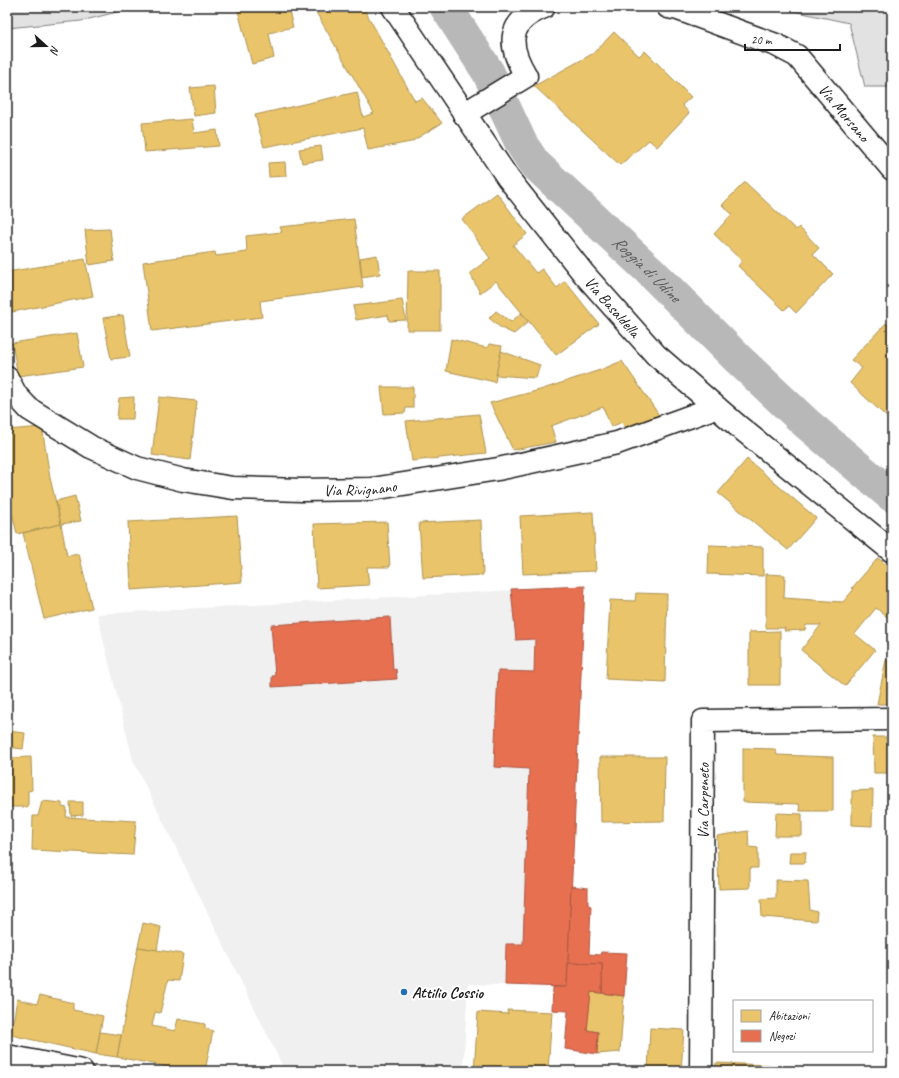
<svg xmlns="http://www.w3.org/2000/svg" width="899" height="1078" viewBox="0 0 899 1078" font-family="Caveat,sans-serif">
  <style>
    .built { fill: #f0f0f0 }
    .green { fill: #e2e2e2; stroke: #7f7f7f }
    .homes { fill: #e9c46a; stroke: #ac9253 }
    .shops { fill: #e76f51; stroke: #aa5641 }
    .lines { fill: none; stroke-linecap: round; stroke-linejoin: round }
    .canal { stroke: #b8b8b8; stroke-width: 33 }
    .minor-casing { stroke: #1c1c1c; stroke-width: 25 }
    .tertiary-casing { stroke: #1c1c1c; stroke-width: 25 }
    .primary-casing { stroke: #1c1c1c; stroke-width: 25 }
    .minor { stroke: #fff; stroke-width: 22 }
    .tertiary { stroke: #fff; stroke-width: 22 }
    .primary { stroke: #fff; stroke-width: 22 }
    .poi-dot { fill: #1f6fb2; stroke: #fff; stroke-width: 1.5 }
    .labels { text-anchor: middle; stroke-width: 4; stroke-linejoin: round; paint-order: stroke }
    .street-label { font-size: 16px; fill: #1c1c1c; stroke: #fff }
    .poi-label { font-size: 16px; font-weight: bold; fill: #1c1c1c; stroke: #fff; text-anchor: start }
    .water-label { font-size: 17px; font-style: italic; fill: #5a5a5a; stroke: #fff }
  </style>
  <rect width="100%" height="100%" fill="#fff"/>
  <filter id="ink" filterUnits="userSpaceOnUse"><feTurbulence type="fractalNoise" baseFrequency=".025" numOctaves="2"/><feDisplacementMap in="SourceGraphic" scale="8" xChannelSelector="R" yChannelSelector="G"/><feConvolveMatrix kernelMatrix="1 2 1 2 8 2 1 2 1" color-interpolation-filters="sRGB"/></filter>
  <g filter="url(#ink)">
    <polygon class="built" points="585,586 567,987 468,984 463,1071 285,1071 133,760 97,614"/>
    <g class="green">
      <polygon points="7,7 137,7 81,21 7,28"/>
      <polygon points="892,7 892,87 865,87 849,23 779,8"/>
    </g>
    <g class="homes">
      <polygon points="237,7 288,7 293,27 269,33 274,58 252,64"/>
      <polygon points="313,7 363,7 415,101 422,98 442,123 411,142 368,150 363,128 264,147 255,115 357,92 363,117 374,113"/>
      <polygon points="614,32 639,56 645,51 691,97 682,105 689,113 657,147 649,140 620,165 534,86 594,53"/>
      <polygon points="214,86 216,113 194,116 190,88"/>
      <polygon points="192,119 194,133 217,130 219,146 145,152 142,123"/>
      <polygon points="321,146 323,160 302,163 299,149"/>
      <polygon points="285,162 286,176 269,177 268,163"/>
      <polygon points="745,182 796,230 799,227 819,248 813,254 833,274 796,313 789,306 784,310 738,266 742,261 714,234 732,214 722,205"/>
      <polygon points="497,193 527,234 513,245 536,273 542,269 557,288 565,281 599,324 556,355 496,281 480,293 470,273 490,258 462,219"/>
      <polygon points="354,219 363,287 260,301 262,317 152,331 143,262 215,252 216,256 247,252 246,236 282,232 280,227"/>
      <polygon points="110,229 114,261 89,265 85,230"/>
      <polygon points="377,255 380,274 362,277 360,258"/>
      <polygon points="85,259 93,296 7,313 7,272"/>
      <polygon points="408,271 440,271 440,330 407,330"/>
      <polygon points="402,300 406,320 389,321 388,315 356,320 353,306"/>
      <polygon points="496,311 511,322 521,313 528,322 514,334 501,328 489,318"/>
      <polygon points="123,315 130,357 111,359 103,318"/>
      <polygon points="886,323 892,329 892,422 850,383 862,368 851,360"/>
      <polygon points="77,333 83,367 18,376 12,343"/>
      <polygon points="451,339 487,348 489,344 502,346 495,382 446,371"/>
      <polygon points="501,351 540,365 536,378 496,375"/>
      <polygon points="622,361 659,415 626,430 622,422 611,427 603,407 551,426 556,442 513,450 490,403 540,390 600,370"/>
      <polygon points="381,387 413,387 413,408 406,408 405,413 384,414"/>
      <polygon points="134,397 133,419 117,419 119,398"/>
      <polygon points="159,397 197,401 190,460 152,455"/>
      <polygon points="479,414 486,453 412,461 406,421"/>
      <polygon points="42,427 50,478 61,524 17,534 12,513 7,514 7,430"/>
      <polygon points="747,459 816,518 788,550 718,493"/>
      <polygon points="75,496 81,521 61,524 56,501"/>
      <polygon points="593,512 596,571 523,574 520,516"/>
      <polygon points="237,516 242,582 131,590 128,522"/>
      <polygon points="481,520 483,575 423,578 419,523"/>
      <polygon points="387,522 390,567 367,567 369,585 317,588 314,524"/>
      <polygon points="61,524 67,556 79,554 92,608 44,619 23,533"/>
      <polygon points="709,545 763,547 763,576 708,574"/>
      <polygon points="878,558 892,569 892,621 876,608 855,634 875,650 845,686 801,650 821,625 806,625 805,630 784,631 785,628 766,628 766,574 785,575 784,598 843,602 854,589 852,588"/>
      <polygon points="636,593 667,594 665,682 606,679 610,600 635,601"/>
      <polygon points="780,631 780,685 749,685 749,632"/>
      <polygon points="886,660 892,662 892,704 877,704"/>
      <polygon points="7,731 25,733 23,749 7,747"/>
      <polygon points="873,737 892,737 892,773 874,773"/>
      <polygon points="743,748 775,749 777,755 833,757 833,811 800,811 799,804 743,802"/>
      <polygon points="31,757 32,790 28,791 28,807 7,807 7,849 7,758"/>
      <polygon points="600,757 665,757 664,821 601,822"/>
      <polygon points="873,790 872,826 852,825 852,791"/>
      <polygon points="42,801 62,803 62,807 67,808 66,817 136,821 133,855 32,850 33,816 38,816"/>
      <polygon points="70,802 83,802 83,815 71,816"/>
      <polygon points="776,813 802,814 802,836 775,836"/>
      <polygon points="748,831 749,847 758,848 758,868 750,868 750,888 719,889 717,836"/>
      <polygon points="790,852 806,852 805,863 789,863"/>
      <polygon points="776,880 808,881 810,910 817,912 816,921 762,917 761,899 776,898"/>
      <polygon points="143,923 161,927 157,950 138,947"/>
      <polygon points="138,947 183,954 179,981 168,980 160,1013 155,1012 152,1026 175,1031 178,1019 205,1024 205,1028 213,1031 205,1071 189,1071 117,1057"/>
      <polygon points="591,992 624,996 620,1052 597,1054 598,1032 587,1030"/>
      <polygon points="40,995 73,1003 73,1010 103,1016 96,1054 11,1035 17,999 37,1004"/>
      <polygon points="507,1010 552,1012 548,1071 474,1071 478,1012 508,1014"/>
      <polygon points="650,1028 684,1030 681,1071 648,1071"/>
      <polygon points="100,1032 121,1035 117,1057 96,1054"/>
      <polygon points="716,1063 770,1065 770,1071 715,1071"/>
    </g>
    <g class="shops">
      <polygon points="585,586 567,987 505,985 506,944 523,944 529,769 494,767 498,671 534,672 535,639 516,640 511,589"/>
      <polygon points="390,617 393,670 396,669 397,679 272,687 272,676 275,676 271,625"/>
      <polygon points="571,886 588,888 588,905 591,906 589,954 600,955 601,952 627,953 624,996 602,993 602,964 568,963"/>
      <polygon points="568,963 602,964 602,993 591,992 587,1030 598,1032 597,1054 565,1049 568,1011 552,1010 553,987 567,987"/>
    </g>
    <g class="lines">
      <path class="canal" id="s1" d="M446,7L488,72L521,143L534,163L649,270L738,359L806,423L892,496"/>
      <g class="minor-casing">
        <g id="minor">
          <path id="s2" d="M668,7L678,9L776,45L797,56L892,169"/>
          <path d="M464,114L526,76C507,44 507,22 544,7"/>
          <path id="s3" d="M7,378L16,395L29,409L91,447L137,468L183,480L233,488L302,490L372,489L498,469L617,443L716,407"/>
          <path id="s4" d="M701,1071L703,721L892,719"/>
        </g>
      </g>
      <g class="tertiary-casing">
        <g id="tertiary">
          <path id="s5" d="M393,7L508,178L584,274L656,355L738,426L892,551"/>
        </g>
      </g>
      <g class="primary-casing">
        <polyline id="primary" points="7,1056 82,1071"/>
      </g>
      <use href="#minor" class="minor"/>
      <use href="#tertiary" class="tertiary"/>
      <use href="#primary" class="primary"/>
    </g>
  </g>
  <circle class="poi-dot" cx="404" cy="992" r="4"/>
  <g class="labels">
    <g class="street-label">
      <text dy="6" stroke="none"><textPath href="#s2" startOffset="212">Via Morsano</textPath></text>
      <text dy="6" stroke="none"><textPath href="#s5" startOffset="372">Via Basaldella</textPath></text>
      <text dy="6" stroke="none"><textPath href="#s3" startOffset="387">Via Rivignano</textPath></text>
      <text dy="6" stroke="none"><textPath href="#s4" startOffset="270">Via Carpeneto</textPath></text>
    </g>
    <g class="poi-label">
      <text x="412" y="998">Attilio Cossio</text>
    </g>
    <g class="water-label">
      <text dy="6" stroke="none"><textPath href="#s1" startOffset="334">Roggia di Udine</textPath></text>
    </g>
  </g>
  <rect width="899" height="1078" fill="none" stroke="#fff" stroke-width="24"/>
  <rect x="12" y="12" width="875" height="1054" fill="none" stroke="#1c1c1c" stroke-width="1.5" filter="url(#ink)"/>
  <rect x="733" y="1000" width="140" height="52" fill="#ffffff" stroke="#a4a4a4"/>
  <rect x="741" y="1010" width="20" height="12" fill="#e9c46a" stroke="#a4a4a4"/>
  <text x="769" y="1020" font-size="12" fill="#1c1c1c">Abitazioni</text>
  <rect x="741" y="1030" width="20" height="12" fill="#e76f51" stroke="#a4a4a4"/>
  <text x="769" y="1040" font-size="12" fill="#1c1c1c">Negozi</text>
  <g transform="translate(46 46) rotate(111)" stroke="#ffffff" stroke-width="3" paint-order="stroke">
  <path d="M0-3L7 15L0 10L-7 15Z" fill="#1c1c1c"/>
  <text y="-6" font-size="11" font-weight="bold" text-anchor="middle" fill="#1c1c1c">N</text>
  </g>
  <path d="M745 44v6h95v-6" fill="none" stroke="#1c1c1c" stroke-width="2"/>
  <text x="751" y="44" font-size="12" fill="#1c1c1c" stroke="#ffffff" stroke-width="3" paint-order="stroke">20 m</text>
</svg>
